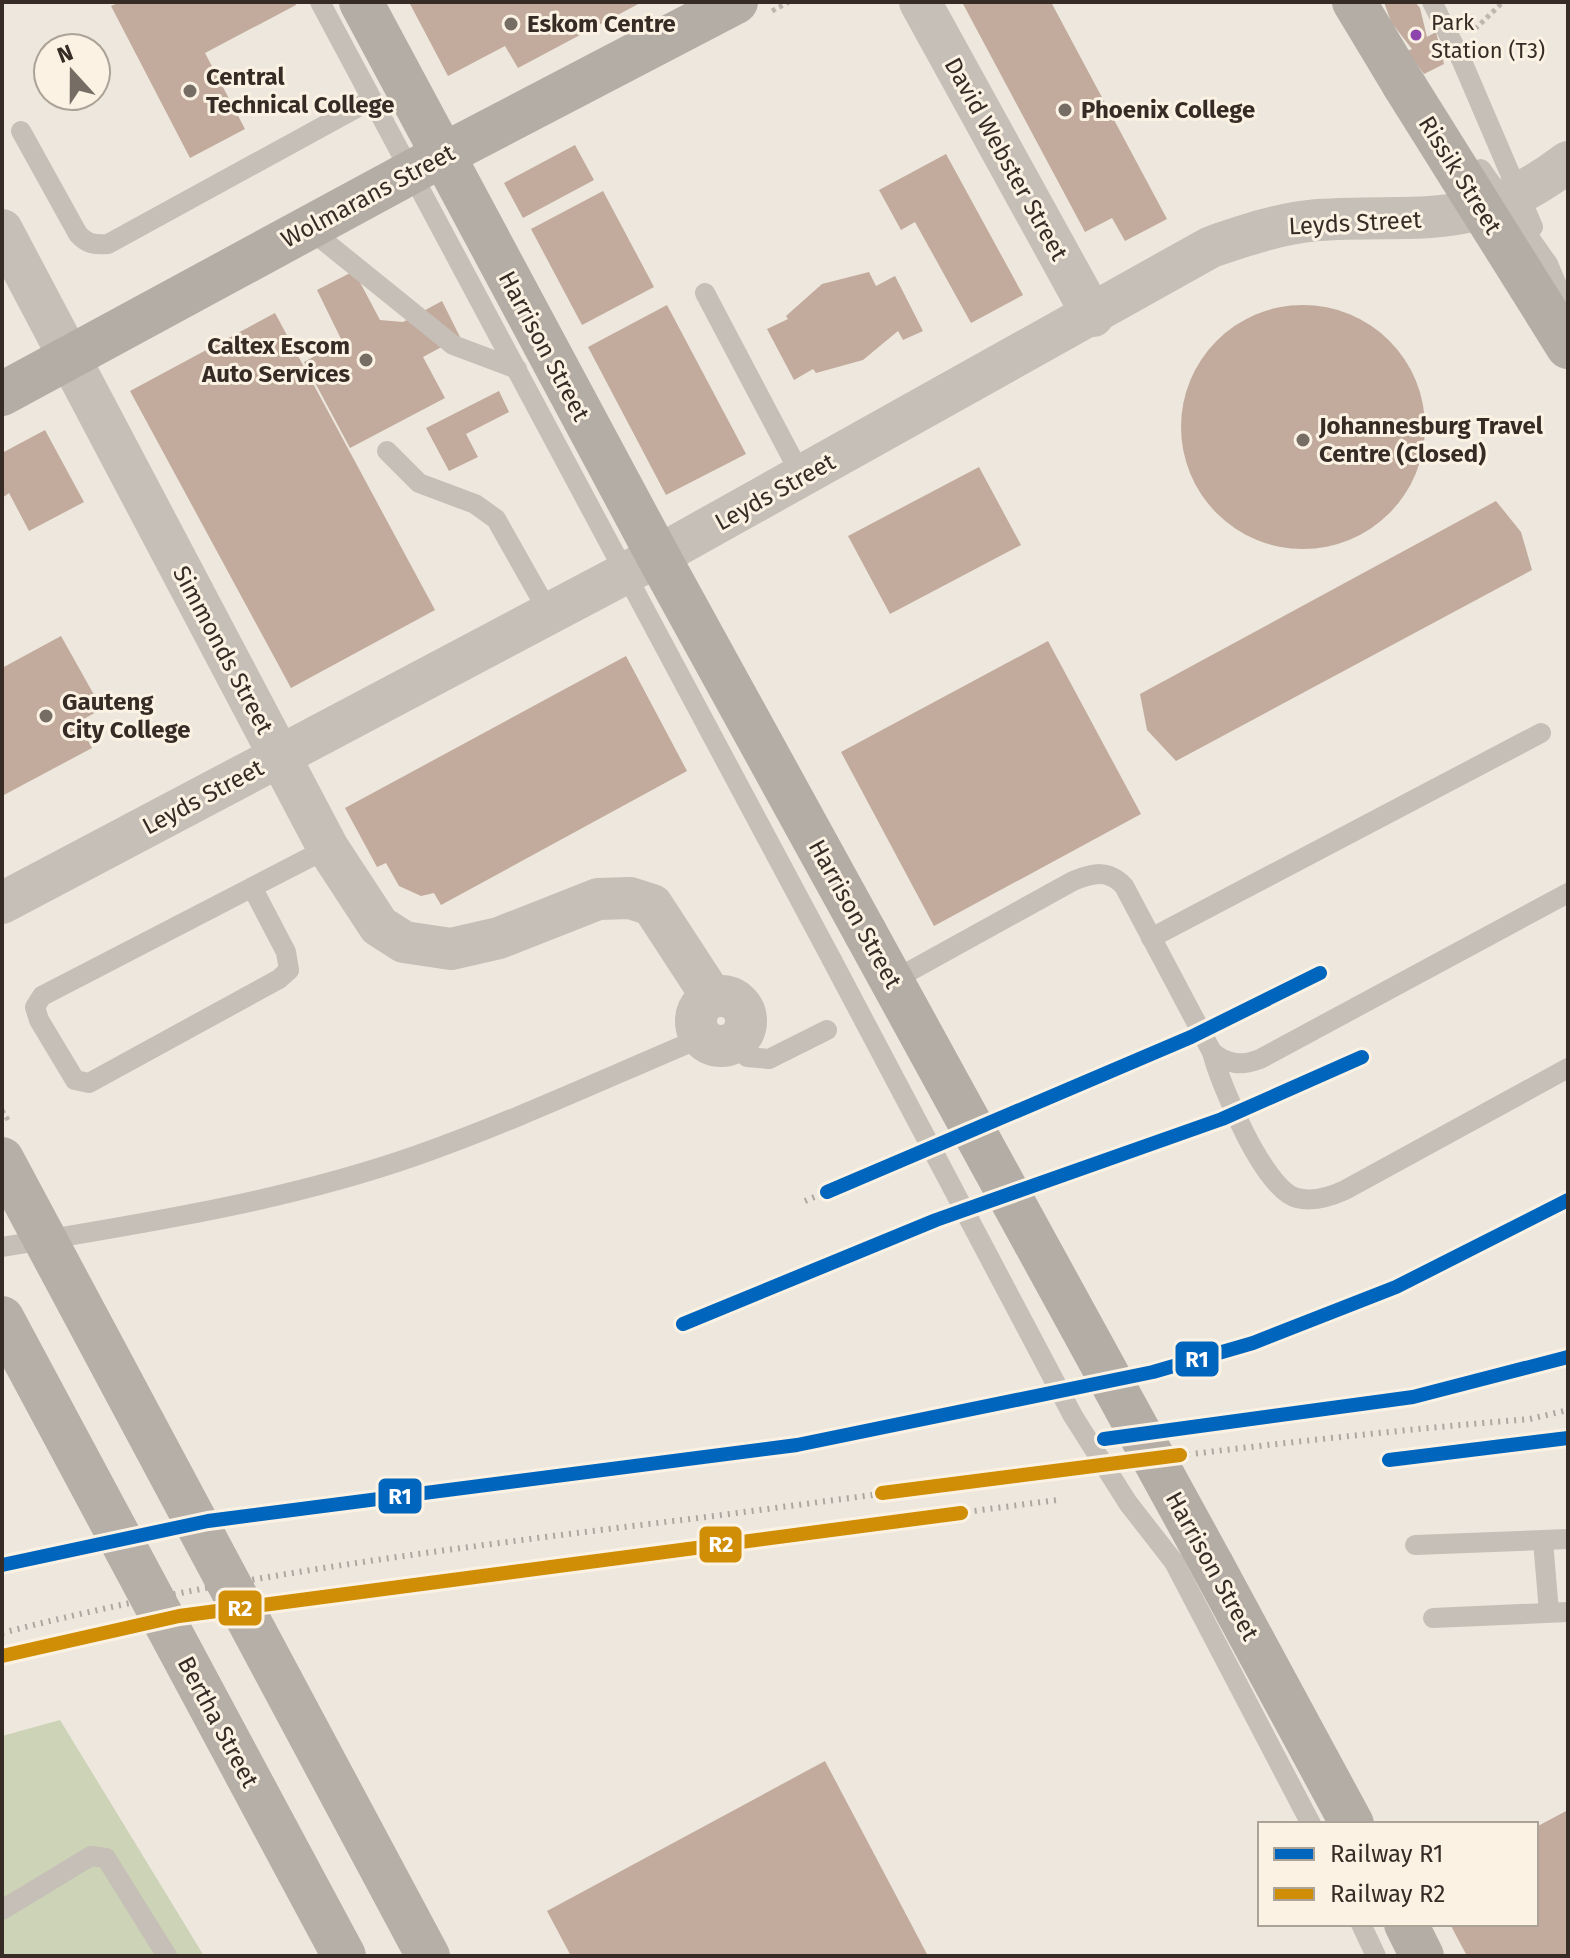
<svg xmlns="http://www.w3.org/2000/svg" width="1570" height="1958" viewBox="0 0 1570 1958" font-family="'Fira Sans',sans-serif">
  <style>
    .green { fill: #ccd3b6 }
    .building { fill: #c2ab9d }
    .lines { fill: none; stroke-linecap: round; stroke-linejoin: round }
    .path { stroke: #beb7af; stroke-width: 5; stroke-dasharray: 4 4; stroke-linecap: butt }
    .lane { stroke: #c5bfb7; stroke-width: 20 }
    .street { stroke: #c5bfb7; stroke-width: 42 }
    .primary { stroke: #b4ada6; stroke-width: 44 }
    .rail { stroke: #ada7a1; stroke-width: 6; stroke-dasharray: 2 6; stroke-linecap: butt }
    .path-bridge { stroke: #beb7af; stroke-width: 5; stroke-dasharray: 4 4; stroke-linecap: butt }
    .lane-bridge { stroke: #c5bfb7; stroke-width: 20 }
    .secondary-bridge { stroke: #b6afa7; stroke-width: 44 }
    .primary-bridge { stroke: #b4ada6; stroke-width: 44 }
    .rail-1-casing { stroke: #fbf2e4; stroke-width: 20 }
    .rail-2-casing { stroke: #fbf2e4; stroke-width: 20 }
    .rail-1 { stroke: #0065bd; stroke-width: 14 }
    .rail-2 { stroke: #d08e07; stroke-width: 14 }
    .poi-dot { fill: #766d65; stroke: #fbf2e4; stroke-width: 3 }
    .bus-dot { fill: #8e44ad; stroke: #fbf2e4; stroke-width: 3 }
    .labels { text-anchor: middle; stroke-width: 6; stroke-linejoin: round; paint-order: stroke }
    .bus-label { font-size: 22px; fill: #362c25; stroke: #fbf2e4; text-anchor: start }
    .poi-label { font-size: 24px; font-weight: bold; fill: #362c25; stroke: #fbf2e4; text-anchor: start }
    .street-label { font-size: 24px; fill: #362c25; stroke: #fbf2e4 }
    .line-badge { stroke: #fbf2e4; stroke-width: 3 }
    .badge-label { font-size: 22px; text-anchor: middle; font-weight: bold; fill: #fff }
  </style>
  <rect width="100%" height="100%" fill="#ede7dd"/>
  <polygon class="green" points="60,1720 204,1956 2,1956 2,1736"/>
  <g class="building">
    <polygon points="120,2 295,2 296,5 205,53 245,129 190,158 111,6"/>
    <polygon points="409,2 642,2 518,68 505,46 448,76"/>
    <polygon points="962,2 1051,2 1167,219 1125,241 1112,218 1085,232"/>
    <polygon points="1384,2 1415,2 1420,8 1427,37 1436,32 1444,64 1424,74 1407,51 1412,49 1391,22"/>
    <polygon points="575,145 594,180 523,218 504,183"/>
    <polygon points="946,154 1023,295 971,323 915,222 901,230 879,190"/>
    <polygon points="603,191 654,287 582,325 531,229"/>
    <polygon points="354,271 380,320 403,322 442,301 460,337 423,357 445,398 350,448 304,362 342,341 317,290"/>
    <polygon points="869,272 876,286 895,276 923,331 903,340 898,331 863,360 816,373 813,369 794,380 767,329 788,319 786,316 822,284"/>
    <circle cx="1303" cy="427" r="122"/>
    <polygon points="667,305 746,454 666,495 588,347"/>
    <polygon points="275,313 435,610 291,688 130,391"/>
    <polygon points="499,391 509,412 466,434 478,457 449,471 426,428"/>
    <polygon points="45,430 84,502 29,531 9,493 2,498 2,453"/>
    <polygon points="979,467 1021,545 890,614 848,536"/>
    <polygon points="1496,501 1521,532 1532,570 1176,761 1147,730 1140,694"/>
    <polygon points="61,636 102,709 78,722 92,748 2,796 2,668"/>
    <polygon points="1048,641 1141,814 934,926 841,752"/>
    <polygon points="626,656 687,771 441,905 434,893 421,896 399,886 386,863 377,867 345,808"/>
    <polygon points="825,1761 928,1956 571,1956 547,1911"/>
    <polygon points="1568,1810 1568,1956 1467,1956 1450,1924 1536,1924 1536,1827"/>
  </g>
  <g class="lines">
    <g class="path">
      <polyline points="772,11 789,2"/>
      <polyline points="1475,29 1503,2"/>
    </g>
    <g class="lane">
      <polyline points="320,2 832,960"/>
      <polyline points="1432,2 1461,59"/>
      <path d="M21,131L78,234C87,244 94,245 108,244L371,100"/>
      <polyline points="308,228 453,345 517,369"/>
      <polyline points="1548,264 1568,311"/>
      <polyline points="705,293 802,477"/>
      <polyline points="387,451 419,483 475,504 496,519 549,613"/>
      <polyline points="252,887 286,952 289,970 279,979 89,1083 75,1080 39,1020 35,1007 42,996 328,848"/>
      <polyline points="1151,938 1541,733"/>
      <polyline points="735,1043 747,1057 769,1059 827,1030"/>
      <path d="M1212,1052C1228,1065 1242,1066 1260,1059L1568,893"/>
      <path d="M2,1247C140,1224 283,1202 415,1156C512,1122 606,1078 701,1038"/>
      <polyline points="1543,1541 1549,1612"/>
      <polyline points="1415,1545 1568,1539"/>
      <polyline points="1174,1562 1311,1824"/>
      <polyline points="1433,1618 1568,1612"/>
      <polyline points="2,1910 91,1856 106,1858 167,1956"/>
      <polyline points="1361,1924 1376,1956"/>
    </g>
    <g class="street">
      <polyline points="920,2 1093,316"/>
      <polyline points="2,230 328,848 379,926 404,942 451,949 499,938 598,899 630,898 652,905 712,997"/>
      <path d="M2,903L658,556L1211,247C1246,235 1281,223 1318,220C1426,213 1473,234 1568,162"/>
      <circle cx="721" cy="1021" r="25"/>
    </g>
    <g class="primary">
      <polyline points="361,2 658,556 866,934"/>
      <polyline points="1354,2 1404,85"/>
      <polyline points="2,394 441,156 736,2"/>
      <polyline points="1212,1565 1352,1824"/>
      <polyline points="1406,1924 1422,1956"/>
    </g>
    <g class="rail">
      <polyline points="805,1201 1191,1037 1320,973"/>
      <polyline points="683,1324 936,1220 1222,1119 1362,1057"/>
      <polyline points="2,1565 208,1521 797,1445 1153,1372 1253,1343 1396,1287 1568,1200"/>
      <path d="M2,1633C241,1571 485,1545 729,1514C996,1479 1262,1441 1530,1419L1568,1410"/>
      <polyline points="2,1656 179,1616 1057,1500"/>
    </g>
    <polyline class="path-bridge" points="2,1110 8,1120"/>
    <g class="lane-bridge">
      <polyline points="1461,59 1533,227"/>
      <polyline points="1481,169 1548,264"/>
      <polyline points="832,960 1073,1416 1128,1503 1174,1562"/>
      <path d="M892,981L1073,881C1093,873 1108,869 1124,886L1212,1052C1220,1084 1264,1190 1297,1198C1313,1202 1330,1197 1345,1190L1568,1068"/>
    </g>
    <g class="secondary-bridge">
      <polyline points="2,1159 428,1956"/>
      <polyline points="2,1318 344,1956"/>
    </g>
    <g class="primary-bridge">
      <polyline points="1404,85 1568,347"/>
      <polyline points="866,934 1212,1565"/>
    </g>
    <g class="rail-1-casing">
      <g id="rail-1">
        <polyline points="827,1192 1191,1037 1320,973"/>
        <polyline points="683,1324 936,1220 1222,1119 1362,1057"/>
        <polyline points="1104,1439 1413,1397 1568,1357"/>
        <polyline points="1389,1460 1568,1438"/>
        <polyline points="2,1565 208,1521 797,1445 1153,1372 1253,1343 1396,1287 1568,1200"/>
      </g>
    </g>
    <g class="rail-2-casing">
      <g id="rail-2">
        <polyline points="882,1493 1180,1455"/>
        <polyline points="2,1656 179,1616 961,1513"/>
      </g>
    </g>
    <use href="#rail-1" class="rail-1"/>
    <use href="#rail-2" class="rail-2"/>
  </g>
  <g class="poi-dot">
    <circle cx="511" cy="24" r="8"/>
    <circle cx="190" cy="91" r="8"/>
    <circle cx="1065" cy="110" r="8"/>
    <circle cx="366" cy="360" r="8"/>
    <circle cx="1303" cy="440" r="8"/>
    <circle cx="46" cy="716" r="8"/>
  </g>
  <circle class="bus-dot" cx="1416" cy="35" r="7"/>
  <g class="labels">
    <g class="bus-label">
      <text x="1431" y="30">Park<tspan x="1431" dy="28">Station (T3)</tspan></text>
    </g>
    <g class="poi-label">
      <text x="527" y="32">Eskom Centre</text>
      <text x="206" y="85">Central<tspan x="206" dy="28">Technical College</tspan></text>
      <text x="1081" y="118">Phoenix College</text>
      <text x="350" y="354" text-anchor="end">Caltex Escom<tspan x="350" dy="28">Auto Services</tspan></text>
      <text x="1319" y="434">Johannesburg Travel<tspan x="1319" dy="28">Centre (Closed)</tspan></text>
      <text x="62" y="710">Gauteng<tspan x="62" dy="28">City College</tspan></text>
    </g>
    <g class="street-label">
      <text transform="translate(1006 159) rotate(61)" y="8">David Webster Street</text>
      <text transform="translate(1460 175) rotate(58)" y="8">Rissik Street</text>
      <text transform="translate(368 196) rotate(-28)" y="8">Wolmarans Street</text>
      <text transform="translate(1355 223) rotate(-3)" y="8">Leyds Street</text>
      <text transform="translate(544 346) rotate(62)" y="8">Harrison Street</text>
      <text transform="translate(775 492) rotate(-29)" y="8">Leyds Street</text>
      <text transform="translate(223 650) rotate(62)" y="8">Simmonds Street</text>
      <text transform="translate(203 797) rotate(-28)" y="8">Leyds Street</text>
      <text transform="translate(855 914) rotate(61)" y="8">Harrison Street</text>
      <text transform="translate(1212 1566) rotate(61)" y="8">Harrison Street</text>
      <text transform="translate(218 1722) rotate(62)" y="8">Bertha Street</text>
    </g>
  </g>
  <g class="line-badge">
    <rect x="1174" y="1340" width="46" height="38" rx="8" fill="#0065bd"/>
    <rect x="377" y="1477" width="46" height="38" rx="8" fill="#0065bd"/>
    <rect x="698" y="1525" width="45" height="39" rx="8" fill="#d08e07"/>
    <rect x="217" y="1589" width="46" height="38" rx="8" fill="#d08e07"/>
  </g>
  <g class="badge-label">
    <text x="1197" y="1367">R1</text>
    <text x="400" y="1504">R1</text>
    <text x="721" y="1552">R2</text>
    <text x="240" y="1616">R2</text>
  </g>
  <rect width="1570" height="1958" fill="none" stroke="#362c25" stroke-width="8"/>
  <rect x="1258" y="1822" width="280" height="104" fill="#fbf2e4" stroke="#aca398" stroke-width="2"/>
  <rect x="1274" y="1848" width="40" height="12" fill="#0065bd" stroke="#aca398" stroke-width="2"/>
  <text x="1330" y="1862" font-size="24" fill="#362c25">Railway R1</text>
  <rect x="1274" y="1888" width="40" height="12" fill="#d08e07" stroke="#aca398" stroke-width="2"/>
  <text x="1330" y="1902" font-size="24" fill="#362c25">Railway R2</text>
  <g transform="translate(72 72) rotate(339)"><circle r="38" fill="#fbf2e4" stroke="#aca398" stroke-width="2"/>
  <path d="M0-6L14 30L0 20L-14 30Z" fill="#766d65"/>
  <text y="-12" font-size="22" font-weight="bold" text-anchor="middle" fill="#362c25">N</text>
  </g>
</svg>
